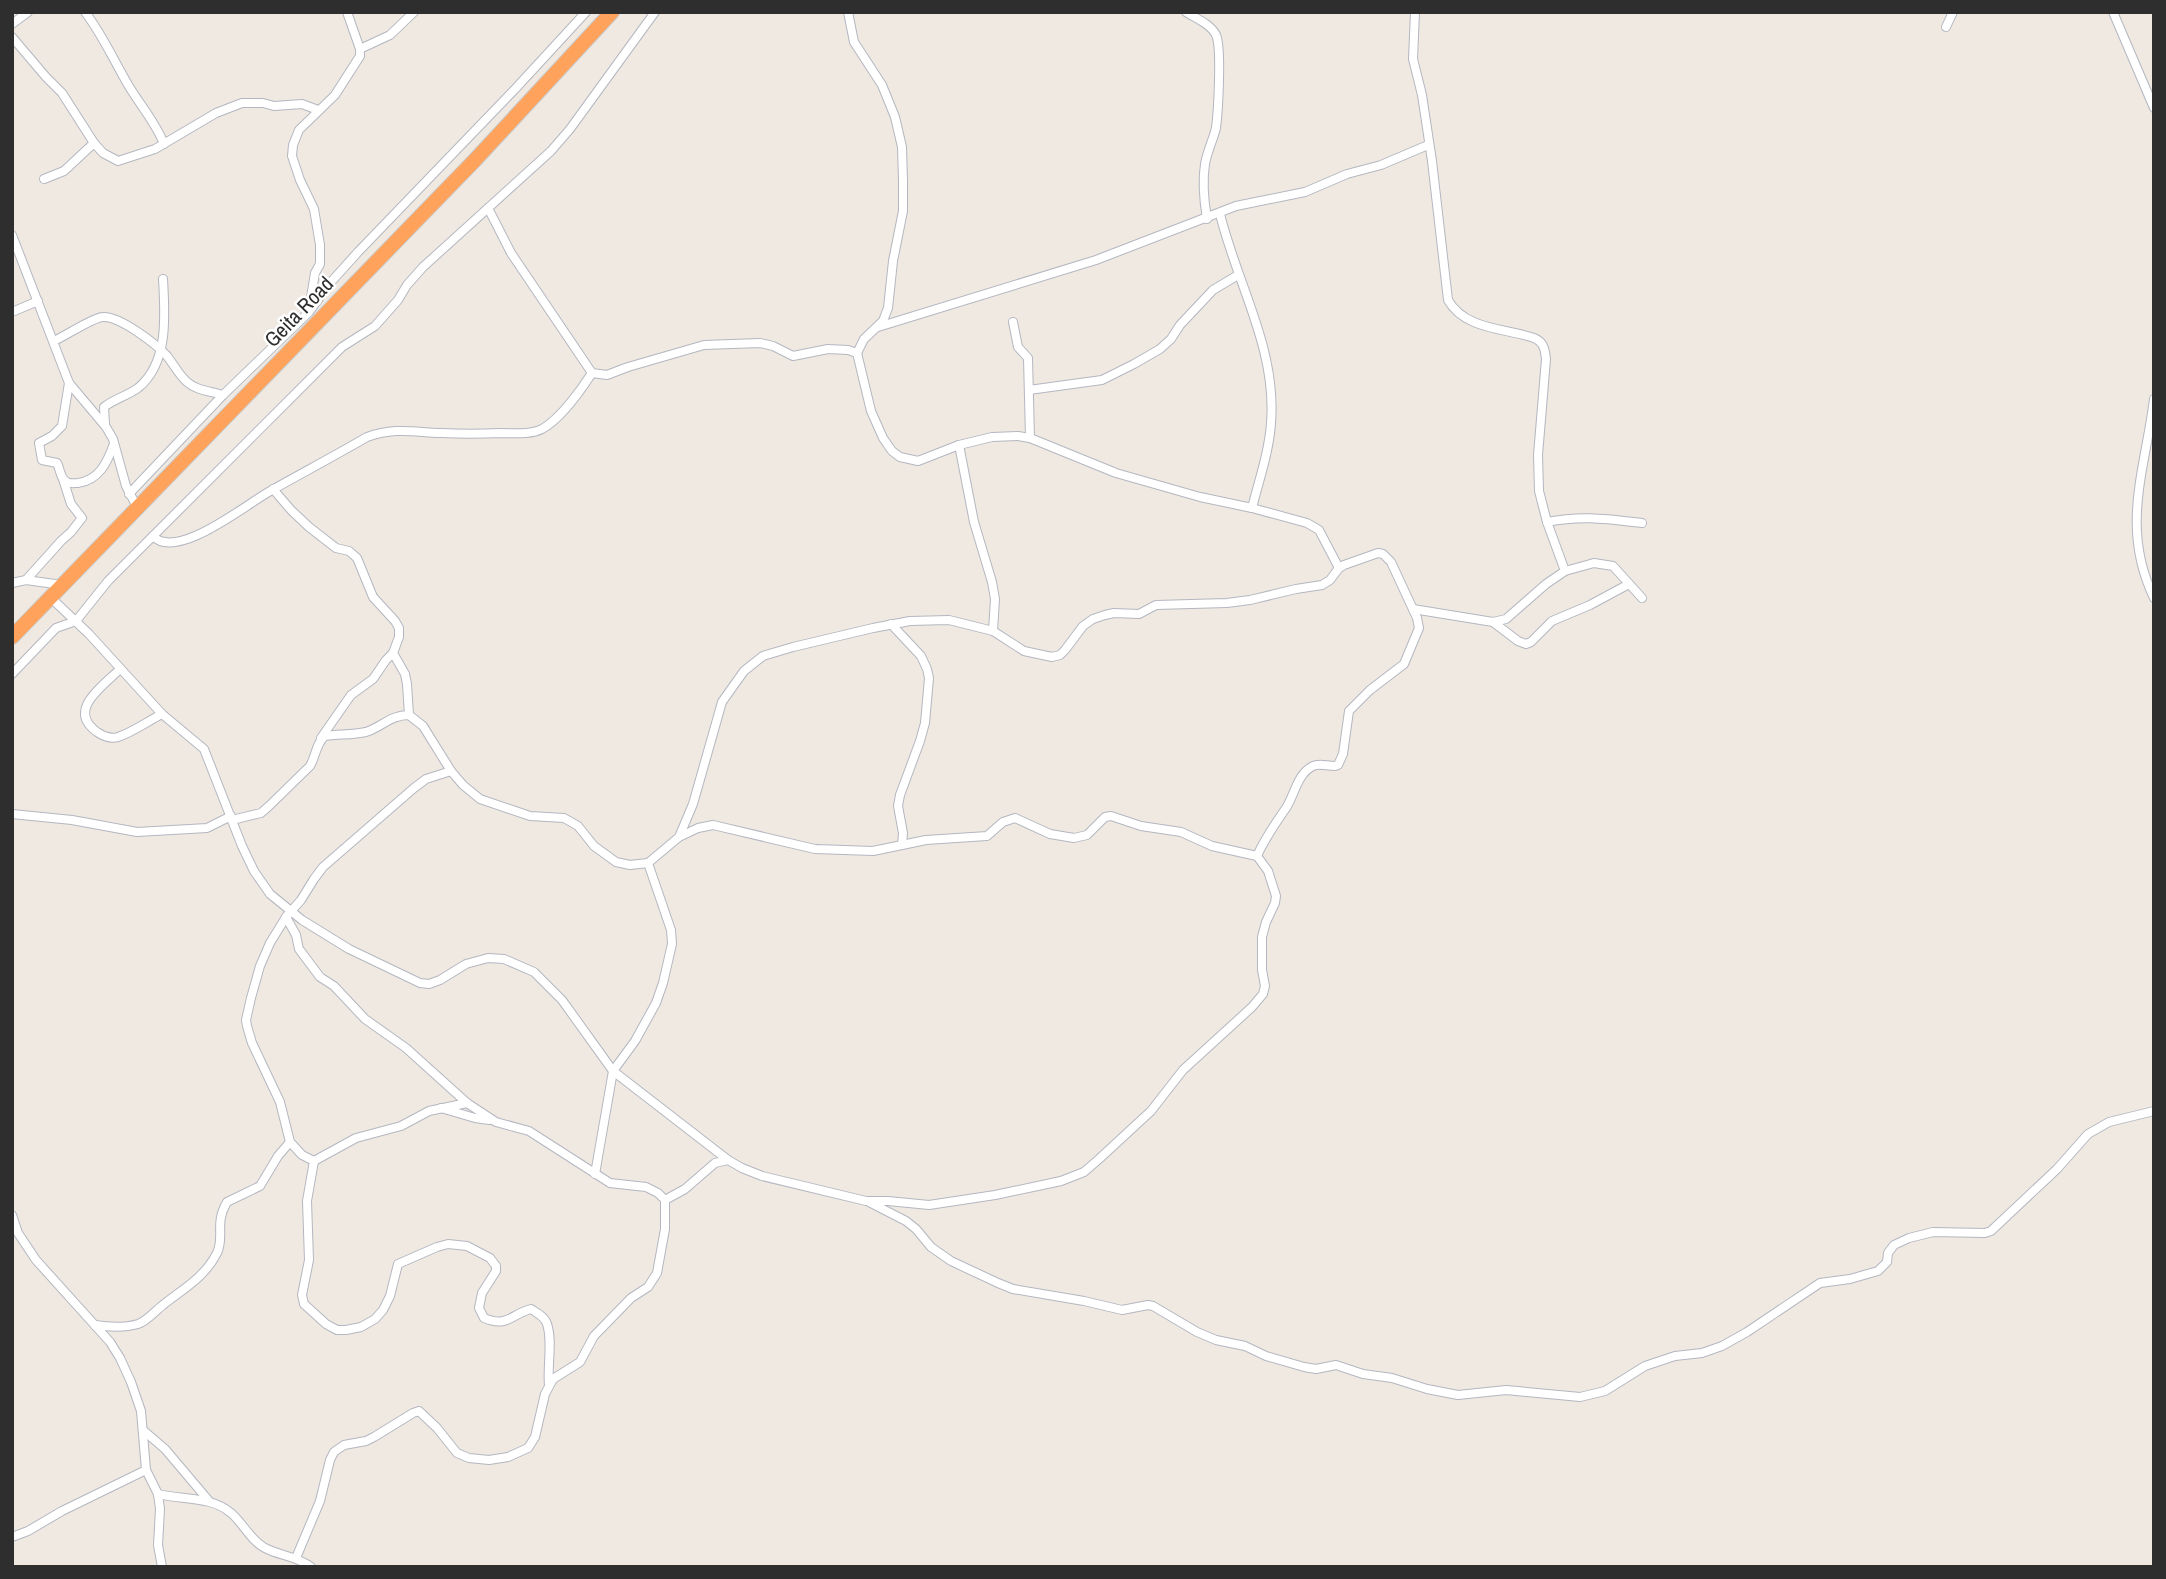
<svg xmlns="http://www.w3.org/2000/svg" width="2166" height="1579" viewBox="0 0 2166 1579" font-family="'Archivo Narrow',sans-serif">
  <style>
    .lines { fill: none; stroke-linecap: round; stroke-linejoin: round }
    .street-casing { stroke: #b4b7c1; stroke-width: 10 }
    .highway-casing { stroke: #c9c9c9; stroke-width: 16 }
    .street { stroke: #fff; stroke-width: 8 }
    .highway { stroke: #ffa35c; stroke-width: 14 }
    .labels { text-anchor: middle; stroke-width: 5; stroke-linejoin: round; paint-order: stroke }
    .street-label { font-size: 21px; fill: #2e2e2e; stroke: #fff }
  </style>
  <rect width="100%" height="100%" fill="#efe9e1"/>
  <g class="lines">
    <g class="street-casing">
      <g id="street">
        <path d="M85,12C102,34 113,59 127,83C139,104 155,121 164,144"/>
        <polyline points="848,12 854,42 882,85 895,117 902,147 903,181 903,211 893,261 888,308 883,321 864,339 857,353"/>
        <path d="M1186,12C1195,18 1211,24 1216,35C1222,47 1218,113 1216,128C1213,140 1207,152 1205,164C1202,183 1204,201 1207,219"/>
        <path d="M1415,12L1413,59L1422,95L1432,161L1448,300C1465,330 1505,328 1534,338C1544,342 1545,350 1546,359L1538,455L1539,491L1547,522L1565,571"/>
        <polyline points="2113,12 2154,108"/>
        <polyline points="12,24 28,12"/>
        <polyline points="1946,27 1953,12"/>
        <polyline points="12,37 46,77 62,93 94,143 64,171 44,179"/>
        <polyline points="360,49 390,35 414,12"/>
        <polyline points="94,143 103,153 118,161 155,149 216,113 242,103 263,103 274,106 302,104 318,110"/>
        <polyline points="488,208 511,253 592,373 607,375 628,367 704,345 760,343 773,346 793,356 828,349 848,350 857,353 871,411 883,438 892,451 900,457 918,461 959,445 992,437 1018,436 1030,438 1116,473 1200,497 1252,508 1307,523 1319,530 1339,568"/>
        <path d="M1220,214C1237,284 1277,349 1271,423C1269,452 1259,480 1252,508"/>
        <polyline points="12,235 69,383 106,427 113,439 126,486 137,507"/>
        <polyline points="309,309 315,273 320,264 320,245 314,209 300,180 292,156 293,145 299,130 335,95 360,56 360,49 347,12"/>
        <polyline points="12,312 38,301"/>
        <polyline points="1013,322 1018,347 1028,358 1030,438"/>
        <polyline points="878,327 1096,260 1236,206 1305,192 1347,174 1381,165 1428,145"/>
        <path d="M54,341C65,336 94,317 103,317C120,316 156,344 167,356C174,365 179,375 187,382C197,391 211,391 223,395"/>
        <path d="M69,383L62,426L52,436L39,443L42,460L57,463C60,468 60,479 67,482C70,484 74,483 78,483C99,480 107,463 114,444"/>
        <polyline points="1029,390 1102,380 1134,364 1160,349 1171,339 1180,325 1213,290 1238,275"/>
        <path d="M2154,399C2145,471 2120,527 2154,598"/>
        <path d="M105,424L104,407C114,399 127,396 138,388C169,363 165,315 163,279"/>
        <polyline points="959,445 974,522 992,582 995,599 993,631"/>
        <polyline points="273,489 291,510 309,527 336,548 349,551 357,558 373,597 395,621 399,628 399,637 393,653 405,674 407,684 409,715"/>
        <polyline points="129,494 223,395 309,312 331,282 358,252 516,88 586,12"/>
        <path d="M1547,522C1582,515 1607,519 1642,523"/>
        <path d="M153,536C177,562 249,502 272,490C304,472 336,455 367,437C395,427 413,432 441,433C461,434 481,434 500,433C514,433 530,435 542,429C560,419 581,390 592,373"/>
        <polyline points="26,580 61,541 71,532 82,518 71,504 63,479"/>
        <polyline points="12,583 26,580 62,585"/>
        <polyline points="50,597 89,634 162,714 204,749 242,846 254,871 270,894 302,920 349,949 420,983 429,984 440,980 466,964 488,958 504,959 534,972 562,1000 613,1071 728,1160 742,1168 762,1176 866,1201 888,1201 929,1205 995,1195 1061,1181 1084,1172 1099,1159 1151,1111 1183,1070 1252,1007 1263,994 1265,986 1262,970 1262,937 1266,922 1275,903 1276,896 1268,871 1257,856 1212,846 1181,832 1141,826 1111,816 1105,817 1087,835 1074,838 1050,834 1015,818 1003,822 987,836 926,840 873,851 815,849 713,825 698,828 679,837"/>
        <polyline points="1413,609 1493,622 1506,619 1546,584 1565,571 1594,563 1613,566 1642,598"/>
        <polyline points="1493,622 1518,641 1526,644 1531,642 1552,621 1590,605 1629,584"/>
        <polyline points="891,624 921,656 927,669 929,678 925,723 920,741 900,795 898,806 903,833 902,845"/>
        <path d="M120,669C103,686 66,710 97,732C103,736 111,739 118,737C133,732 148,721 162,714"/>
        <polyline points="12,674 56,628 76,621 108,581 342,347 375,326 398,300 407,285 423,267 551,151 570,129 655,12"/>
        <polyline points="321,738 351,695 373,679 386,660 393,653"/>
        <polyline points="451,771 426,779 414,788 323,867 314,879 301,900 286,917 270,943 260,966 251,998 246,1020 247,1026 252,1043 280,1102 290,1142 302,1155 314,1161 356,1138 401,1126 429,1111 467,1103"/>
        <polyline points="12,814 72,820 137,832 207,828 231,816"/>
        <path d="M232,820L261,813L269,806L310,766C316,756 316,743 325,736C338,734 352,735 366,732C382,727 390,715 409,715L423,726L451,771L463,785L480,799L530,816L564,818L578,826L594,846L616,862L630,865L648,863L679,837L693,804L722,702L744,671L763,656L793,647L873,628L910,621L949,620L993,631L1024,651L1052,657L1060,655L1065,650L1083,626L1093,619L1105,615L1114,613L1139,614L1156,605L1227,603L1250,600L1296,589L1322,585L1330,580L1339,568L1344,565L1378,553L1383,554L1391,562L1417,618L1419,628L1404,664L1370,690L1349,711L1343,754L1338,765L1335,766C1327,766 1319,763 1313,766C1297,774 1295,794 1286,808C1275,824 1265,838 1257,856"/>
        <polyline points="286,917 296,935 299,949 320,977 334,986 365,1019 406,1048 467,1103 496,1122 529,1131 610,1183 646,1187 658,1193 665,1200 665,1229 657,1273 648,1287 631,1298 594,1336 580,1362 553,1379 545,1394 535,1437 528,1448 508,1457 489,1460 469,1458 457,1453 437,1428 419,1411 413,1413 374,1437 366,1441 344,1445 334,1452 330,1460 320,1501 296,1558"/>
        <polyline points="441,1108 475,1118 489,1120"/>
        <path d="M314,1161L307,1201L309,1260L302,1295L304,1304L326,1324L337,1330H346L361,1327L375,1319L383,1310L390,1296L398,1264L437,1247L448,1244L467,1246L490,1258L496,1266V1271L482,1293L479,1308L484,1318C508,1328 511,1314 531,1309C537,1313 545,1317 547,1324C553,1341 547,1367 549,1385"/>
        <polyline points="595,1174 613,1071 635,1041 656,1003 663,983 672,944 671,930 648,863"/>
        <polyline points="665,1200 685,1189 715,1163 728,1160"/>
        <polyline points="869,1202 906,1221 916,1229 931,1247 951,1261 998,1283 1013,1289 1084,1301 1122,1310 1148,1305 1153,1306 1197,1332 1216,1340 1245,1346 1266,1356 1304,1367 1316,1369 1336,1365 1363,1374 1392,1378 1427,1389 1458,1395 1506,1390 1580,1397 1605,1391 1645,1366 1675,1356 1702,1353 1722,1346 1747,1332 1820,1283 1850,1279 1878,1271 1887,1262 1888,1253 1894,1245 1909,1238 1933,1232 1985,1233 1991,1231 2057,1169 2088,1134 2109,1122 2154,1111"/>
        <polyline points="12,1215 18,1233 36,1260 110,1342 120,1358 131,1382 141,1411 146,1470 158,1494 160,1509 158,1545 162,1567"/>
        <path d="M95,1325C108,1327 124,1328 138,1324C147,1321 155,1311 163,1305C183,1289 205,1277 217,1253C225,1236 214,1224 227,1202L260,1186L278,1156L290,1142"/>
        <polyline points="144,1431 165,1449 209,1501"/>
        <path d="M158,1494C182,1500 212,1496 231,1513C244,1524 250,1540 265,1548C280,1556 297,1556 311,1567"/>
        <polyline points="12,1537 28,1531 62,1511 146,1470"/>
      </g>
    </g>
    <g class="highway-casing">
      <polyline id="highway" points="12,637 475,160 612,12"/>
    </g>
    <use href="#street" class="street"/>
    <use href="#highway" class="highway"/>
  </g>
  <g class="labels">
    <g class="street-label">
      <text transform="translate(299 312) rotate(-46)" y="7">Geita Road</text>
    </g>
  </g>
  <rect width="2166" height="1579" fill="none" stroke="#2e2e2e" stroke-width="28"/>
</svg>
